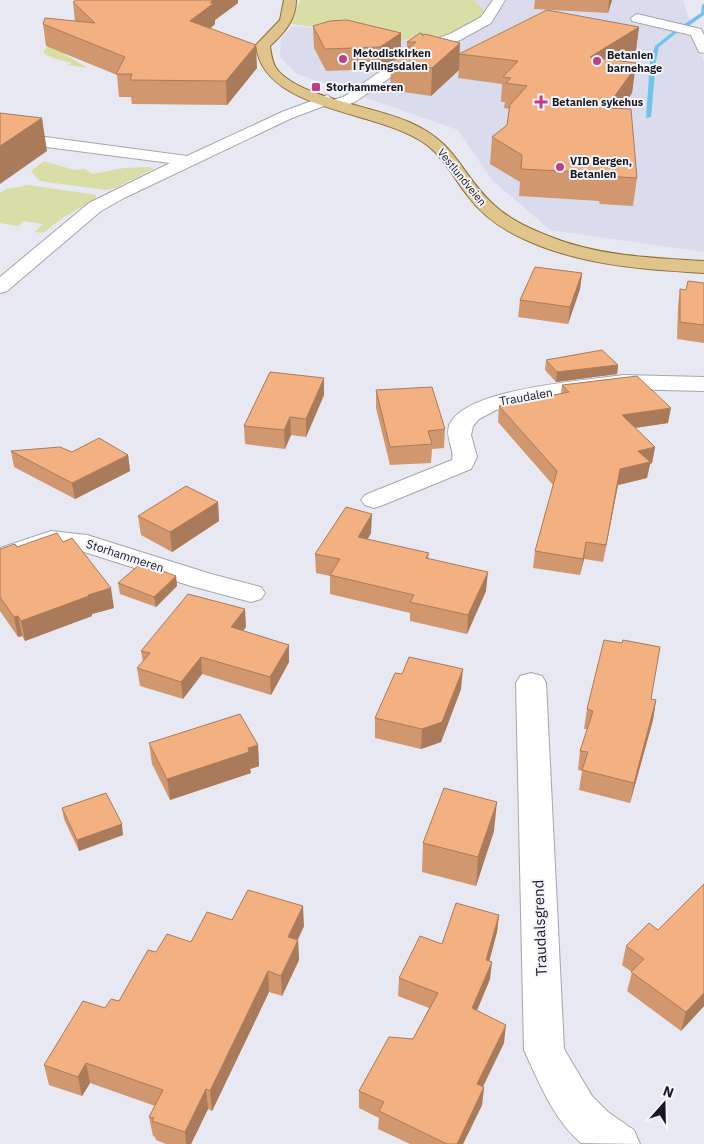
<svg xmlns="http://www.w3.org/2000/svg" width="704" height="1144" viewBox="0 0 704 1144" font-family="'IBM Plex Sans',sans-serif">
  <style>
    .built { fill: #dadced }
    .green { fill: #d8dea5 }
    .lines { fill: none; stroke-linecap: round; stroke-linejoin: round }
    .stream { fill: #6fc3ed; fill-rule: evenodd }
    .minor-casing { stroke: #a5a6af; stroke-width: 2 }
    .major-casing { stroke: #8c6e33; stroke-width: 2 }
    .minor { fill: #fff; fill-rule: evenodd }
    .major { fill: #dfc48c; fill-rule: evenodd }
    .wall { fill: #d1976e }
    .shaded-wall { fill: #aa7b5a }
    .building { fill: #f3b080; stroke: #aa7b5a }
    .poi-dot { fill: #c03e86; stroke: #f4f5fe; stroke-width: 2 }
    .labels { text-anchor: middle; stroke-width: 4; stroke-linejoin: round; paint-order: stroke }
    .far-poi-label { font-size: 11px; font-weight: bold; fill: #19191c; stroke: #f4f5fe; text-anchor: start }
    .far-street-label { font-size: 11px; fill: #19191c; stroke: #f4f5fe }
    .street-label { font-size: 12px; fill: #19191c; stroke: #f4f5fe }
    .near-street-label { font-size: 15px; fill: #19191c; stroke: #f4f5fe }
  </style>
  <rect width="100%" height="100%" fill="#e7e8f1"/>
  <polygon class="built" points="473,0 683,0 704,62 704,252 550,230 492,180 458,130 297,74 280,57 281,39 293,26 356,32 484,11"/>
  <g class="green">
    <polygon points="300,0 473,0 485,11 467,30 452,40 420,37 397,41 356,32 290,24"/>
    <polygon points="55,41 77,50 64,54 88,68 67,65 72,63 50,57 44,53 44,50"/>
    <polygon points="44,161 74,170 85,169 92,174 124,168 150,167 153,169 116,188 105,190 40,181 31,171"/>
    <polygon points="29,185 96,195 96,199 64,217 43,233 35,232 43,224 24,221 18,226 0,223 0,193 6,189"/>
  </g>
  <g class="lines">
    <g class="stream">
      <polygon points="704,4 704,15 687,27 683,27 683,25 701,13 702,5"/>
      <polygon points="675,30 679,31 659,47 656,61 651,117 646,118 650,61 655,46"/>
    </g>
    <g class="minor-casing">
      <g id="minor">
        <polygon points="493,0 505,0 491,23 460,40 428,51 355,102 339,108 332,103 292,118 124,198 101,211 7,291 0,293 0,277 89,203 170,163 0,141 0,131 187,156 282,112 322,97 327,95 334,100 345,96 418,45 450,34 481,17"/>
        <polygon points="637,14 701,29 704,35 704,53 699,52 691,35 632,21 631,18"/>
        <path d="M623,375L704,377V391L623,389L520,404L496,410L479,419L473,426L471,435L477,457L471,469L383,505L374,508L365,505L361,500L365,495L452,460C455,449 445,438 449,426C462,388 586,381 623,375Z"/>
        <polygon points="51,531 87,535 211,574 261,587 265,593 261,599 251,602 191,586 75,549 53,547 0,565 0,548"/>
        <path d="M531,673L542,676L546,683L564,1049L592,1096L608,1112L634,1130L640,1144L581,1143C553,1119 539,1082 524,1050L516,683L520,676Z"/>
      </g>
    </g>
    <g class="major-casing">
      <path id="major" d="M284,0H296C296,20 284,33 270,46C271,53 272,62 276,68C298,98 374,106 409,122C459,144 459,173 494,205C510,220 531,229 551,237C598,256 653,258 704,261V273C649,270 592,266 540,246C511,235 485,220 467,195C454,178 444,158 427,145C380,109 263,113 256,45L280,20Z"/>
    </g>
    <use href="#minor" class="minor"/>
    <use href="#major" class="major"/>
  </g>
  <g class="wall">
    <polygon points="535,0 612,0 608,13 534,9"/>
    <polygon points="73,2 238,3 215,20 215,24 210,29 257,68 227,105 132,104 131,97 119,97 117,75 46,46 43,24 75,21"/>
    <polygon points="313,26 401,33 401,54 407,49 407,42 423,36 460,54 639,27 636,50 619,61 636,63 632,93 621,108 637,178 633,206 600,204 599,201 519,196 520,182 490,164 492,137 507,125 509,109 504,108 505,102 501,102 502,84 458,78 459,70 431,96 390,90 391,63 398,57 380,69 326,71 314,48"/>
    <polygon points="582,273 580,289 568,324 518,317 520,300"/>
    <polygon points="704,283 704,343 677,339 678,306 680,289 686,290"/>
    <polygon points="546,360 618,365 617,374 556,382 545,370"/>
    <polygon points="562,385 668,423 635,428 655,447 652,463 650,464 647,478 618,485 603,562 584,559 580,575 533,568 535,551 553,485 498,422 499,406 561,394"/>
    <polygon points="376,390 445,429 444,448 432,449 431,463 390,465 376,408"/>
    <polygon points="324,395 306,437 291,435 285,449 245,444 244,426"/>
    <polygon points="11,451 72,452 128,455 130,471 75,499 14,467"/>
    <polygon points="218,502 219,521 172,552 141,535 138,516"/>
    <polygon points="371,533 367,540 429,553 428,559 486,591 467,634 410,621 410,613 330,594 330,576 316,573 315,554"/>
    <polygon points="17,547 114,608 92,614 92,616 25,641 22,636 18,637 0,611 0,549"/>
    <polygon points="176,576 177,586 156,607 120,594 118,583"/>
    <polygon points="246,627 243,631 289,645 289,662 271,695 202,674 183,699 140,686 137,668 143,662 141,651"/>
    <polygon points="461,689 441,742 421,749 375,738 375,718"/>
    <polygon points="651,699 656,700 653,720 630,803 579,790 582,771 578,770 580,751 587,729 584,729 587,709"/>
    <polygon points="149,743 258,745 259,766 250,769 251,773 170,800 152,764"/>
    <polygon points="62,808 123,835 79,851 64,819"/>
    <polygon points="494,831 476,886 422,872 423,843"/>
    <polygon points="499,915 497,932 489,961 490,979 477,1011 504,1043 483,1087 484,1087 482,1105 463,1144 410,1144 378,1129 379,1118 359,1108 359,1091 413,1039 429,1008 398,996 399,978 442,944"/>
    <polygon points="232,920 304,926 298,940 299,960 282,996 269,992 212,1111 208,1109 191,1144 166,1144 156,1140 155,1137 153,1136 149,1117 155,1106 90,1083 82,1096 49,1085 44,1065 105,1008 119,1001 156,952 191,942"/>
    <polygon points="649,923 704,1006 681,1031 627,991 632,972 622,965 626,946"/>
  </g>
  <g class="shaded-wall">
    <polygon points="213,0 238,0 238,3 215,20 215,24 192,43 190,21"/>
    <polygon points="609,0 612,0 608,13"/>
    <polygon points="639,27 636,50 588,81 590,57"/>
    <polygon points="401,33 401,55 380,69 380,47"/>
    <polygon points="460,43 459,70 431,96 432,68"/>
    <polygon points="256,45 257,68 227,105 226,81"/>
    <polygon points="636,63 632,93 603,134 606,108"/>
    <polygon points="42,118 47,151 0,184 0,146"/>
    <polygon points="582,273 580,289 568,324 570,307"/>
    <polygon points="618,365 617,374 556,382 557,372"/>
    <polygon points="324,378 324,395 306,437 306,419"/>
    <polygon points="671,408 668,423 620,430 622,415"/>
    <polygon points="290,417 291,435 285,449 284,430"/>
    <polygon points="655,447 652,463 650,464 647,478 618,485 603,562 620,469 638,451"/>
    <polygon points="128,455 130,471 75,499 72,483"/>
    <polygon points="218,502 219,521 172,552 170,532"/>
    <polygon points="372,514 371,533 358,556 358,537"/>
    <polygon points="586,542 584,559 580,575 583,559"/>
    <polygon points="488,572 486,591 467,634 468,615"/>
    <polygon points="176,576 177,586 156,607 154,597"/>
    <polygon points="111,588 114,608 92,614 92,616 25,641 21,621 88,595"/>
    <polygon points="245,609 246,627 232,645 231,627"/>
    <polygon points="18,616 22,636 18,637 14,617"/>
    <polygon points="289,645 289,662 271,695 270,677"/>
    <polygon points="201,657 202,674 183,699 181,682"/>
    <polygon points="463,669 461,689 441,742 421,749 422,729"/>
    <polygon points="656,700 653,720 630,803 634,783"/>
    <polygon points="258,745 259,766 250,769 251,773 170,800 167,779"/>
    <polygon points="497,802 494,831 476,886 478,857"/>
    <polygon points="122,824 123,835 79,851 77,840"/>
    <polygon points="303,906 304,926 289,957 288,937"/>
    <polygon points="499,915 497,932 485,977 486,960"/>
    <polygon points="298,940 299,960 282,996 281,976"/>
    <polygon points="492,962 490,979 470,1026 472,1008"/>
    <polygon points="268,971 269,992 212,1111 210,1091"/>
    <polygon points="704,993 704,1006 681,1031 686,1012"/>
    <polygon points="506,1025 504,1043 475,1102 477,1084"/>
    <polygon points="86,1063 90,1083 82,1096 78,1077"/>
    <polygon points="484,1087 482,1105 463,1144 457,1144"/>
    <polygon points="206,1089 208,1109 191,1144 186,1144 185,1132"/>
  </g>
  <g class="building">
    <polygon points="76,0 213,0 210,3 214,3 190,21 256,45 226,81 130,80 132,74 116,74 125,57 43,24 45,18 95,23 73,2"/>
    <polygon points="547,10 639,27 590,57 636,63 632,68 635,68 606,108 631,109 637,178 603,176 603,173 521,169 522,155 492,137 507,125 510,105 527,86 506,83 511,78 503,77 518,61 459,54"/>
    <polygon points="347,20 401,33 380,47 325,49 313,26 330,21"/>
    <polygon points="420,33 423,34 422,36 425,34 460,43 432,68 391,63 416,42 407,42"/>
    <polygon points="0,113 42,118 0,146"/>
    <polygon points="535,267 582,273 570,307 520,300"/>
    <polygon points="688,281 704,283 704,325 680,322 680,289 686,290"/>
    <polygon points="602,350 618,365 557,372 546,360"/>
    <polygon points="270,372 324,378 306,419 290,417 284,430 244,426"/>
    <polygon points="637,376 671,408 622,415 655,447 638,451 650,462 620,469 606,545 586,542 583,559 535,551 557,471 499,406 569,392 562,385"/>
    <polygon points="432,387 445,429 428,431 432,444 390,447 376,390"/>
    <polygon points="99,438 128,455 72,483 11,451 60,447 72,452"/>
    <polygon points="186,486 218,502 170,532 138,516"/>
    <polygon points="346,507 372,514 358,537 429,553 426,558 488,572 468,615 410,602 414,595 330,575 340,559 315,554"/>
    <polygon points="57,533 63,542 72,538 111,588 88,595 89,596 21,621 18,616 14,617 0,597 0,549 15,544 17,547"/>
    <polygon points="141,563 176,576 154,597 118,583"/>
    <polygon points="188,594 245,609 231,627 289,645 270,677 201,657 181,682 137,668 150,653 141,651"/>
    <polygon points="604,640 622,643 623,640 660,647 651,699 656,700 634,783 582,770 588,752 580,751 593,711 587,709"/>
    <polygon points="409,657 463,669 442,722 422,729 375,718 395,673 402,674"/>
    <polygon points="240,714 258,745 248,748 249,752 167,779 149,743"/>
    <polygon points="444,788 497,802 478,857 423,843"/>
    <polygon points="106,793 122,824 77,840 62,808"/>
    <polygon points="704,884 704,993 686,1012 631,972 644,959 626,946 649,923 658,930"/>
    <polygon points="248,890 303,906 288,937 298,940 281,976 268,971 210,1091 206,1089 185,1132 152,1121 154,1118 149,1117 163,1090 86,1063 78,1077 44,1065 83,1001 105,1008 111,999 119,1001 148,950 156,952 167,934 191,942 207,912 232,920"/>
    <polygon points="456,903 499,915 486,960 492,962 472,1008 506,1025 477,1084 484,1087 457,1144 447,1144 379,1111 384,1102 359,1091 389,1037 413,1039 438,993 399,978 420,936 442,944"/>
  </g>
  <g class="poi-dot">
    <circle cx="343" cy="59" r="5"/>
    <circle cx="597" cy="61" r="5"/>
    <rect x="311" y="82" width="10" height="10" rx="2.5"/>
    <path d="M538.5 94.5h5v5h5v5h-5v5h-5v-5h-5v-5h5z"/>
    <circle cx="560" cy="167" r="5"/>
  </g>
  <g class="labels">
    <g class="far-poi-label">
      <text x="353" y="57">Metodistkirken<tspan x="353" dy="13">i Fyllingsdalen</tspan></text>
      <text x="607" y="59">Betanien<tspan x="607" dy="13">barnehage</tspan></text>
      <text x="326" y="91">Storhammeren</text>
      <text x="552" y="106">Betanien sykehus</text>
      <text x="570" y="165">VID Bergen,<tspan x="570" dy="13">Betanien</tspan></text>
    </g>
    <g class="far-street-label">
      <text transform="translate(462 177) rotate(51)" y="4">Vestlundveien</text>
    </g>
    <g class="street-label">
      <text transform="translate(526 397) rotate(-10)" y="4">Traudalen</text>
      <text transform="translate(125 556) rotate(18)" y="4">Storhammeren</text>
    </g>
    <g class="near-street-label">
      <text transform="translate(540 928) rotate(-92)" y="5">Traudalsgrend</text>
    </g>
  </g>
  <g transform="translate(664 1104) rotate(20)" stroke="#f4f5fe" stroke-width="4" paint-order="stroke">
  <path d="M0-4L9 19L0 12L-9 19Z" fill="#19191c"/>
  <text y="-8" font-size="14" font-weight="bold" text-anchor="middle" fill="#19191c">N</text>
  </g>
</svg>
